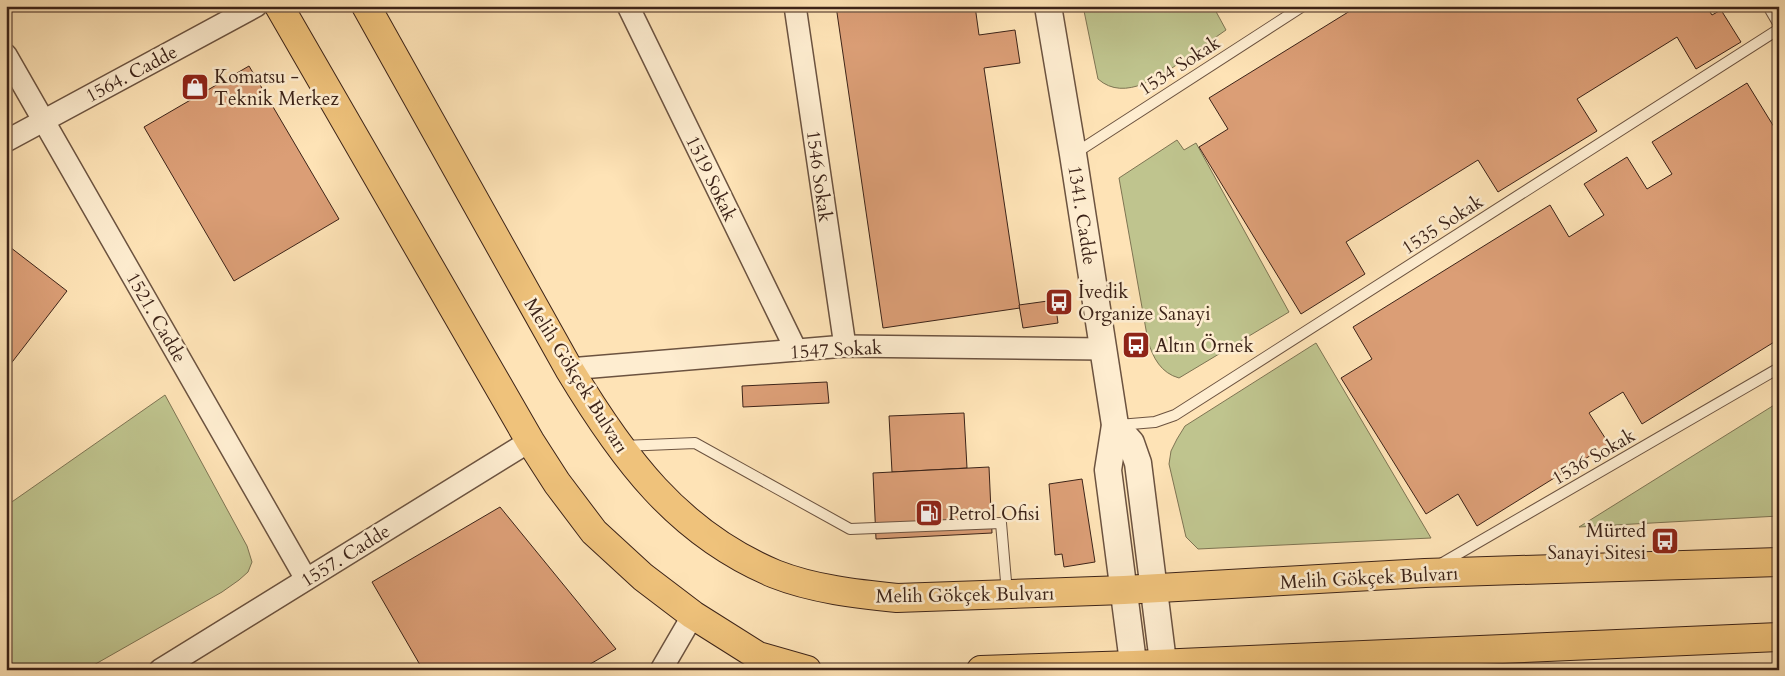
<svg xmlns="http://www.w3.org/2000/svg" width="1785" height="676" viewBox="0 0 1785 676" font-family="Cardo,serif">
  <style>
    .green { fill: #bfc48e; stroke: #7e7453 }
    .building { fill: #db9e76; stroke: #3c2318 }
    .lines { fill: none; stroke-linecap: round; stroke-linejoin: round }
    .service-casing { stroke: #6c5340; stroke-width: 12 }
    .minor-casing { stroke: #6c5340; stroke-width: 24 }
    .tertiary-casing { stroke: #6c5340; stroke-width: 29 }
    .primary-casing { stroke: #3c2318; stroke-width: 30 }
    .service { stroke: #feedd0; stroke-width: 10 }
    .minor { stroke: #feedd0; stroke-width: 21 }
    .tertiary { stroke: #feedd0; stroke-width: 26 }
    .primary { stroke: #efc27b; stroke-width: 28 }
    .labels { text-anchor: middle; stroke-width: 5; stroke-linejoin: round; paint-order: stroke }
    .street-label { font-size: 19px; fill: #3c2318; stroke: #feedd0 }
    .poi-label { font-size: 19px; fill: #3c2318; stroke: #feedd0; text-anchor: start }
  </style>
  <rect width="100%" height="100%" fill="#fee3b6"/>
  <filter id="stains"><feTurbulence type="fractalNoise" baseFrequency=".004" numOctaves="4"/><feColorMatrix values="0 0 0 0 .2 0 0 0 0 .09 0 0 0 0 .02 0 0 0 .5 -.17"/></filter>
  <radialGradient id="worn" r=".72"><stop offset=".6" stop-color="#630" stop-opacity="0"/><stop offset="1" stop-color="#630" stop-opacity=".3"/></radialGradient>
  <g class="green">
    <path d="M1083,6H1213L1226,30C1213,39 1199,49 1185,59C1162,75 1125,103 1098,79Z"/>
    <path d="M1177,140L1184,150L1196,143L1289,312L1179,378C1161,373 1153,358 1148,341L1119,178Z"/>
    <polygon points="1316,343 1431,538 1198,549 1186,537 1169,464 1171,451 1177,439 1185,426"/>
    <polygon points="165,395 247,546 252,562 248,572 239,580 222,592 85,670 6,670 6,506"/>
    <polygon points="1779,402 1779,516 1579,527"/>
  </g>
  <g class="building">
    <polygon points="836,6 975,6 979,35 1015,30 1020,63 984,68 1020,308 883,328"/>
    <polygon points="1358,6 1706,6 1712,15 1721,10 1741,42 1696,69 1677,37 1577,99 1597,131 1498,192 1478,160 1346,242 1365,274 1301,314 1199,147 1228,129 1209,98"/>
    <polygon points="249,66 339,219 234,281 144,127"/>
    <polygon points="1747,83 1779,135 1779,339 1642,424 1623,392 1589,413 1609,444 1477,526 1458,494 1426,514 1341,378 1372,359 1353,327 1550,205 1569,237 1604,215 1584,184 1627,157 1647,189 1672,174 1652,142"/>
    <polygon points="6,244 67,291 6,370"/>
    <polygon points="1055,300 1058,323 1023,328 1019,305"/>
    <polygon points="827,382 829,403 743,407 742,386"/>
    <polygon points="964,413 967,468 892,472 889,416"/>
    <polygon points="989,467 992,533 876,539 873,473"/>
    <polygon points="1082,479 1095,562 1064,567 1062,554 1055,555 1049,484"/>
    <polygon points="500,507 616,649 580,670 423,670 372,582"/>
  </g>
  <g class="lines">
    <g class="service-casing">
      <g id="service">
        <polyline points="1768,6 1779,25"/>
        <polyline points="1074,154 1303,6"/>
        <polyline points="1119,425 1155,422 1175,415 1779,29"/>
        <polyline points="623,446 695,443 850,529 1001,523 1007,593"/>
        <polyline points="1439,565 1779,368"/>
      </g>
    </g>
    <g class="minor-casing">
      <g id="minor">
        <polyline points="628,6 796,350"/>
        <polyline points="795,6 845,346"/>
        <polyline points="6,55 306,579"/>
        <polyline points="6,141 256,6"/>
        <polyline points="569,369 845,346 1104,349"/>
        <polyline points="160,670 530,441"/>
        <polyline points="661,670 693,615"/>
      </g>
    </g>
    <g class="tertiary-casing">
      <g id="tertiary">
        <polyline points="1048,6 1073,154 1115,425 1108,470 1134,670"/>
        <polyline points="1115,425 1131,443 1138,463 1164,670"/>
      </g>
    </g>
    <g class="primary-casing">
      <g id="primary">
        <polyline points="279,6 530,441 557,483 594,532 643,577 693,615 758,656 807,670"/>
        <path d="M366,6L569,369C622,457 677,533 775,574C813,589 857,594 897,598L1124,590L1425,573L1779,562"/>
        <polyline points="981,670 1134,665 1779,637"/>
      </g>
    </g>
    <use href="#service" class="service"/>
    <use href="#minor" class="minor"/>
    <use href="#tertiary" class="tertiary"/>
    <use href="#primary" class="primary"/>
  </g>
  <defs>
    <g id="shop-square" transform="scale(1.4375)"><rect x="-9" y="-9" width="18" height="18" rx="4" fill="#8f2418" stroke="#feedd0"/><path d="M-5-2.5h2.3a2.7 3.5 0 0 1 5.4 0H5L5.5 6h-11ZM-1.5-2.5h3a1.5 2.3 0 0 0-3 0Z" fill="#fff"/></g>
    <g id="bus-square" transform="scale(1.4375)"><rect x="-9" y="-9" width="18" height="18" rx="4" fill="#8f2418" stroke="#feedd0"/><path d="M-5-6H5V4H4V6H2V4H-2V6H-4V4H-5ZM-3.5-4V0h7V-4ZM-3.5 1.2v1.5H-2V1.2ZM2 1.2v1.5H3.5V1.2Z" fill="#fff"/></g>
    <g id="fuel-square" transform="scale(1.4375)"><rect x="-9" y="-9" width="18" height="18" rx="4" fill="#8f2418" stroke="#feedd0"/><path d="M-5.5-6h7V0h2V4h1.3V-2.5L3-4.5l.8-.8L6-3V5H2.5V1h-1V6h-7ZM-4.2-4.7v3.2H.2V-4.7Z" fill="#fff"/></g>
  </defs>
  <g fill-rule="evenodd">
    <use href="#shop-square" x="195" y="87"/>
    <use href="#bus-square" x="1059" y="302"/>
    <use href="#bus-square" x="1136" y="345"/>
    <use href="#fuel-square" x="929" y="513"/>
    <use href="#bus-square" x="1665" y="541"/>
  </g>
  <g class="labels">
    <g class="street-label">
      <text transform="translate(1179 65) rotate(-33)" y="7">1534 Sokak</text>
      <text transform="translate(131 73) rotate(-28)" y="7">1564. Cadde</text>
      <text transform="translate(820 176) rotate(82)" y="7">1546 Sokak</text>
      <text transform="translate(712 178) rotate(64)" y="7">1519 Sokak</text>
      <text transform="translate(1083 215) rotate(81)" y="7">1341. Cadde</text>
      <text transform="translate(1442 224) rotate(-33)" y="7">1535 Sokak</text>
      <text transform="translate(157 317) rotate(60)" y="7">1521. Cadde</text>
      <text transform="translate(836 349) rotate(-3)" y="7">1547 Sokak</text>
      <text transform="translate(577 375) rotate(58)" y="7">Melih Gökçek Bulvarı</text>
      <text transform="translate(1593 456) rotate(-30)" y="7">1536 Sokak</text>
      <text transform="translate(345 555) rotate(-32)" y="7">1557. Cadde</text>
      <text transform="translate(1369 577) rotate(-3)" y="7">Melih Gökçek Bulvarı</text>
      <text transform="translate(965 594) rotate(-1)" y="7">Melih Gökçek Bulvarı</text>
    </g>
    <g class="poi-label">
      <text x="214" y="83">Komatsu -<tspan x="214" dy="22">Teknik Merkez</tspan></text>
      <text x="1078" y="298">İvedik<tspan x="1078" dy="22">Organize Sanayi</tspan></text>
      <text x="1155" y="352">Altın Örnek</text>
      <text x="948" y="520">Petrol Ofisi</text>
      <text x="1646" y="537" text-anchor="end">Mürted<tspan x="1646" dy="22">Sanayi Sitesi</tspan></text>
    </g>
  </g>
  <rect width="1785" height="676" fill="none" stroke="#fee3b6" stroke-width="25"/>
  <rect x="8" y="8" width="1770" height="661" fill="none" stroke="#3c2318" stroke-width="2.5"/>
  <rect x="12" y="12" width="1760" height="651" fill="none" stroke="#3c2318"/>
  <rect width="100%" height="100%" filter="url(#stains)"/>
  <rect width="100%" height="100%" fill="url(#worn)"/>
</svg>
